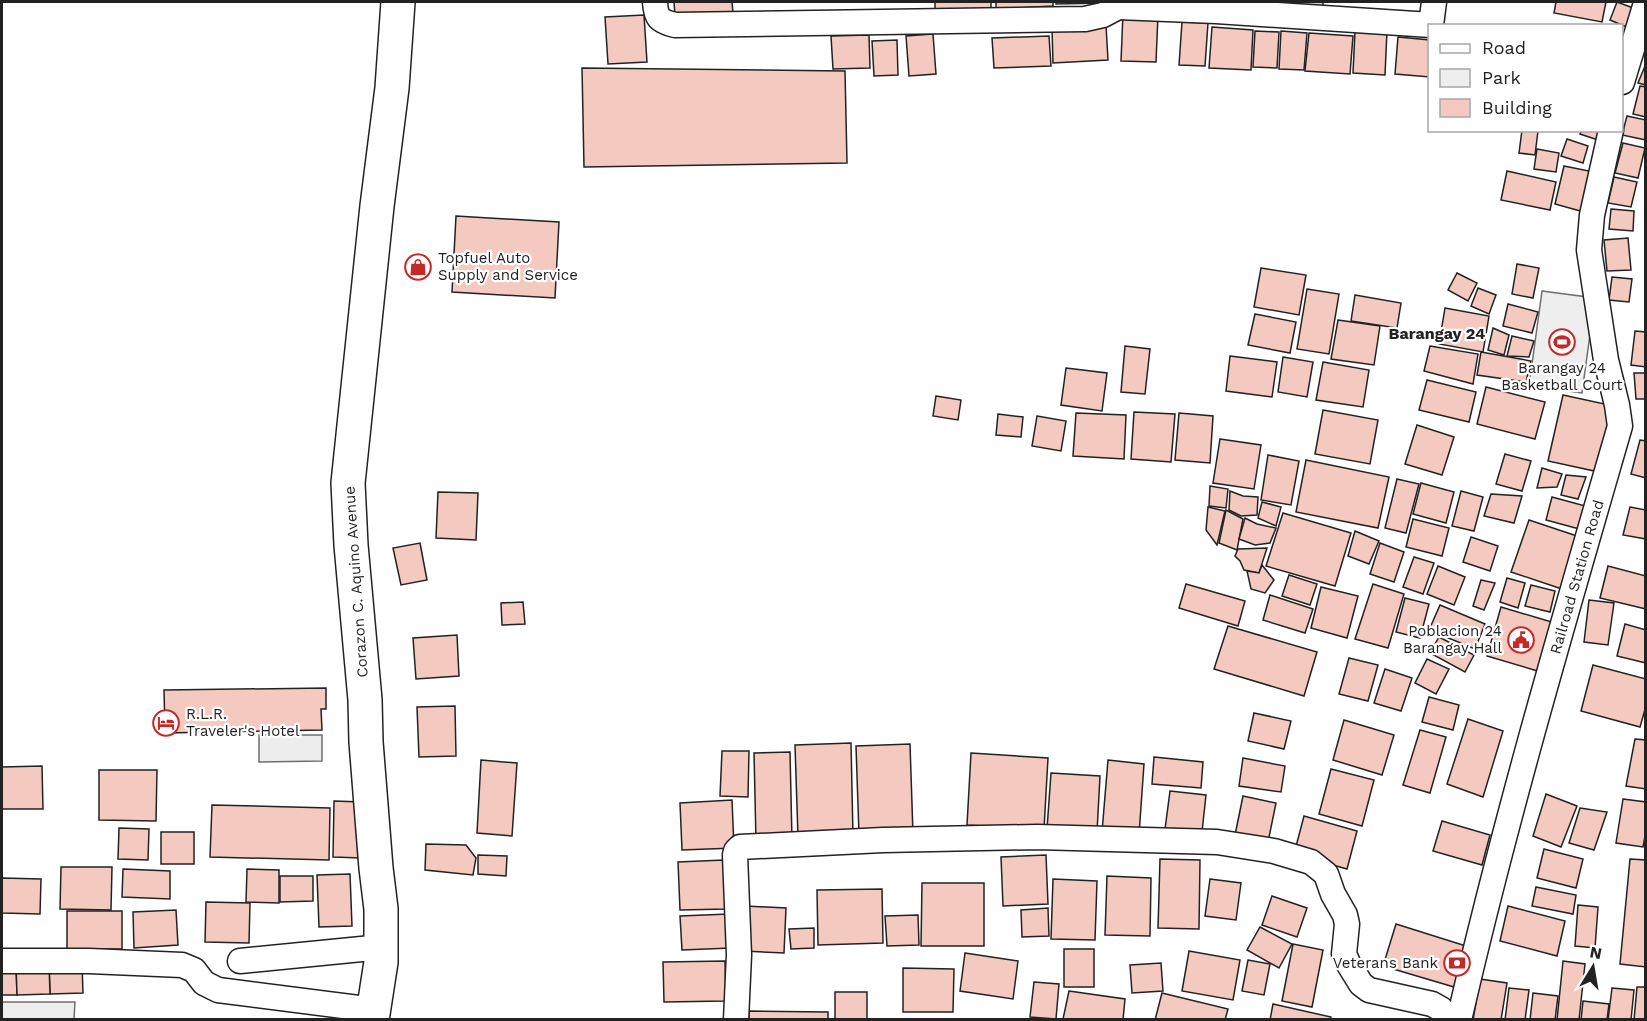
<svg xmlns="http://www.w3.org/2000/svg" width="1647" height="1021" viewBox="0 0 1647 1021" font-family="'Work Sans',sans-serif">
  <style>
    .green { fill: #eee; stroke: #6f6f6f; stroke-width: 1.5 }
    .parking { fill: #ededed; stroke: #6f6f6f; stroke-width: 1.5 }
    .building { fill: #f3c9c0; stroke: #222; stroke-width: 1.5 }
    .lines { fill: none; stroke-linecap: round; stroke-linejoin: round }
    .minor-casing { stroke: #222; stroke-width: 27 }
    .secondary-casing { stroke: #222; stroke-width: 36 }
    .minor { stroke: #fff; stroke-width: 24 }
    .secondary { stroke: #fff; stroke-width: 33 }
    .labels { text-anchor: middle; stroke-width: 4.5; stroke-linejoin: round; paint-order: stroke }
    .poi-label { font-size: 15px; fill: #222; stroke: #fff; text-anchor: start }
    .street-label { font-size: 15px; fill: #222; stroke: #fff }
    .neighbourhood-label { font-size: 16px; font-weight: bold; fill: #222; stroke: #fff }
  </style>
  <rect width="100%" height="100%" fill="#fff"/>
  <g class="green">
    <polygon points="1542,291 1595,298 1582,393 1529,386"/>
    <polygon points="2,1002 75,1002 74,1019 2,1019"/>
  </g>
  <polygon class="parking" points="259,735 322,735 322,761 259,762"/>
  <g class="building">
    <polygon points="674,2 732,2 734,25 676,29"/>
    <polygon points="935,2 991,2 991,10 935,12"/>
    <polygon points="996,2 1053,2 1053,6 996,9"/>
    <polygon points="1056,2 1106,2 1106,3 1056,4"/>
    <polygon points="1286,2 1323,2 1323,10 1285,8"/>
    <polygon points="1556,2 1606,2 1602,22 1554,13"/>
    <polygon points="1617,2 1636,9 1629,28 1610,20"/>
    <polygon points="1123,13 1158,15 1156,62 1121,61"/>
    <polygon points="644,15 647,62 608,64 605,17"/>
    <polygon points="1182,22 1208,23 1205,66 1179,65"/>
    <polygon points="1106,25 1108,60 1053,63 1052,28"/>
    <polygon points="1212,27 1253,30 1251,70 1209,68"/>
    <polygon points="1255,31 1279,32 1277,68 1253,67"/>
    <polygon points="1281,31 1307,33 1304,70 1279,69"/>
    <polygon points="1355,31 1387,31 1385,75 1353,73"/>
    <polygon points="1309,33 1353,36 1350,74 1305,71"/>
    <polygon points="933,34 936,74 909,76 906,36"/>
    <polygon points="869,35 870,68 833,69 831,36"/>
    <polygon points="1049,36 1051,66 994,68 992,38"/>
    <polygon points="1398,37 1430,40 1430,77 1395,74"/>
    <polygon points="897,40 898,75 874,76 872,41"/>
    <polygon points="1645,66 1646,66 1646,85 1638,83"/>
    <polygon points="582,68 845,71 847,163 584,167"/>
    <polygon points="1640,86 1646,87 1646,117 1633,114"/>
    <polygon points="1627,116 1646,120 1646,140 1622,135"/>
    <polygon points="1522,130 1538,131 1535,155 1519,153"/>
    <polygon points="1582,130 1604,130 1601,141 1580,134"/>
    <polygon points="1567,139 1588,146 1583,163 1561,156"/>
    <polygon points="1623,143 1645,148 1638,178 1615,173"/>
    <polygon points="1537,149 1559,153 1556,172 1534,169"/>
    <polygon points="1564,166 1594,172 1584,212 1555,204"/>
    <polygon points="1507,171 1556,182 1550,210 1501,200"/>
    <polygon points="1614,177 1637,182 1631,207 1608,203"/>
    <polygon points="1611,209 1634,211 1633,231 1609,229"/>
    <polygon points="456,216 559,222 555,298 452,292"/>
    <polygon points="1628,238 1631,270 1607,271 1604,240"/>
    <polygon points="1517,264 1539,268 1533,298 1512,294"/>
    <polygon points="1261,268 1306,275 1299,315 1254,307"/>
    <polygon points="1457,273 1477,283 1468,301 1448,290"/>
    <polygon points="1612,277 1632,279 1629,302 1609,300"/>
    <polygon points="1478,288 1496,295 1489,314 1471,306"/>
    <polygon points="1307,289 1339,294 1329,354 1297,349"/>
    <polygon points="1355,295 1401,303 1397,328 1351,321"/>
    <polygon points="1508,304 1538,312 1532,333 1503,326"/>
    <polygon points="1445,308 1489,316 1483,352 1439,344"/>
    <polygon points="1255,314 1296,322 1290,353 1248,345"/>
    <polygon points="1338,320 1380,326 1374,365 1331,359"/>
    <polygon points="1493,328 1509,335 1504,355 1488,350"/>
    <polygon points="1635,331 1646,332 1646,367 1631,365"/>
    <polygon points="1512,336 1534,341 1529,357 1507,356"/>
    <polygon points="1125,346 1150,349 1145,394 1121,392"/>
    <polygon points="1430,346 1478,354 1473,384 1424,371"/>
    <polygon points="1481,352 1531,361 1526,382 1477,375"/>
    <polygon points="1230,356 1277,362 1272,397 1226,391"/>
    <polygon points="1283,357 1313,362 1307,397 1278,392"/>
    <polygon points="1323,362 1369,370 1363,407 1316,400"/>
    <polygon points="1066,368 1107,373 1102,411 1061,405"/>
    <polygon points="1634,373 1646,373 1646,399 1636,399"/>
    <polygon points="1427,380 1476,392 1469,422 1419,410"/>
    <polygon points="1486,387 1545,402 1535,439 1477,424"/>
    <polygon points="1563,395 1614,406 1599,472 1548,461"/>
    <polygon points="936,396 961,400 958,420 933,416"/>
    <polygon points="1323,410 1378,420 1370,464 1315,454"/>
    <polygon points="1134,412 1175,414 1171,462 1131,459"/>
    <polygon points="1076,413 1126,415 1124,459 1073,456"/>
    <polygon points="1179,413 1213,416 1210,463 1175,460"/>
    <polygon points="998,414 1023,417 1021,437 996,435"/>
    <polygon points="1037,416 1066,421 1061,451 1032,446"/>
    <polygon points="1417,425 1454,437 1442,475 1405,464"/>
    <polygon points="1220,439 1261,445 1254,489 1213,483"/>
    <polygon points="1640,440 1646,441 1646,478 1631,474"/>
    <polygon points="1505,454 1531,461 1522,491 1496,484"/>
    <polygon points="1268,455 1299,461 1291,505 1261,500"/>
    <polygon points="1306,460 1389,477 1378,528 1296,512"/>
    <polygon points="1542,468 1562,474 1557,487 1537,488"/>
    <polygon points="1566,475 1586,477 1578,499 1561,495"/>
    <polygon points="1397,479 1419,484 1406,533 1385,528"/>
    <polygon points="1421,483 1454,492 1446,523 1413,514"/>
    <polygon points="1210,486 1228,489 1226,508 1209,506"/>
    <polygon points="1230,491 1243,496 1258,497 1257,515 1241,516 1229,510"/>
    <polygon points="1461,491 1483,497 1474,531 1452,526"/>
    <polygon points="438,492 478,493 476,540 436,538"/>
    <polygon points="1491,494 1522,496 1514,523 1484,516"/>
    <polygon points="1552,497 1589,507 1583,530 1546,520"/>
    <polygon points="1262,502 1281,507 1276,526 1258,518"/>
    <polygon points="1208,507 1225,511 1217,545 1206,530"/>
    <polygon points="1630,507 1646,510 1646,539 1623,535"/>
    <polygon points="1226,510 1243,519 1237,550 1219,543"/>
    <polygon points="1283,513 1351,533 1335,586 1266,566"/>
    <polygon points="1245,518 1257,524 1276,528 1270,543 1255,545 1239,539"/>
    <polygon points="1413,519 1449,528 1442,556 1406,547"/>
    <polygon points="1529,520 1580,537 1562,589 1511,572"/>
    <polygon points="1355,531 1379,541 1369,564 1348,556"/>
    <polygon points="1471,537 1498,546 1490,571 1463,562"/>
    <polygon points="420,543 427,580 401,585 393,548"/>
    <polygon points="1380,543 1404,552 1394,582 1370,574"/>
    <polygon points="1267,548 1259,573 1244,570 1240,561 1235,556 1238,549"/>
    <polygon points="1414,557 1434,563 1423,594 1403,587"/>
    <polygon points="1262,565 1274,580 1265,593 1251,589 1247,571 1259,573"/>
    <polygon points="1438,566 1465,577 1454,605 1427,594"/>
    <polygon points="1608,566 1646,576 1646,609 1600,598"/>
    <polygon points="1289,575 1317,584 1310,605 1282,596"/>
    <polygon points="1507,578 1525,583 1518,608 1500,602"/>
    <polygon points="1481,580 1495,583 1484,610 1473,606"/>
    <polygon points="1186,584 1245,601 1238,626 1179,608"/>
    <polygon points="1373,584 1404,594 1388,648 1355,639"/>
    <polygon points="1531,585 1555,591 1550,612 1525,606"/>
    <polygon points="1321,587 1358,596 1347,638 1311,628"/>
    <polygon points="1270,595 1313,609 1305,633 1263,620"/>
    <polygon points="1405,598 1429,604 1420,638 1396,632"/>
    <polygon points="1589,600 1614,603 1608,645 1584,642"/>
    <polygon points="523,602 525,624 502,625 501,603"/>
    <polygon points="1440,605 1485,624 1475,649 1429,630"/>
    <polygon points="1501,607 1555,623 1541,672 1487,656"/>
    <polygon points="1625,624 1646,630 1646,663 1617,656"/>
    <polygon points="1228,626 1317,652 1304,696 1214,669"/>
    <polygon points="457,635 459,676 416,679 413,638"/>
    <polygon points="1439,637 1474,655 1465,672 1430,653"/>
    <polygon points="1349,658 1378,665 1368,701 1339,694"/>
    <polygon points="1427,659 1449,669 1436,694 1415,683"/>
    <polygon points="1593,665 1646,679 1646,706 1640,727 1581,711"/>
    <polygon points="1385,669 1412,678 1401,711 1374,703"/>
    <polygon points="326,688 326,709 321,709 322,730 165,733 164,690"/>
    <polygon points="1429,697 1459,705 1453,730 1422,722"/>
    <polygon points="455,706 456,756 419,757 417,707"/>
    <polygon points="1254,713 1291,721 1284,749 1248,741"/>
    <polygon points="1468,719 1503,731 1483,797 1447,784"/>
    <polygon points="1344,720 1394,735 1382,775 1333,760"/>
    <polygon points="1420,730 1446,737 1430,793 1403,785"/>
    <polygon points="1635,739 1646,740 1646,789 1626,786"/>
    <polygon points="851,743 853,836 798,837 795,745"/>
    <polygon points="910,744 913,834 859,835 856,746"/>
    <polygon points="722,751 749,751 748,797 720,796"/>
    <polygon points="790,752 792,840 756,841 754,753"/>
    <polygon points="971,753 1048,758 1044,829 967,825"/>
    <polygon points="1154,757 1203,762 1201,788 1152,784"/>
    <polygon points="1243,758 1285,766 1281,792 1239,786"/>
    <polygon points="481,760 517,763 512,836 477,833"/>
    <polygon points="1108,760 1144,764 1139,835 1102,832"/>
    <polygon points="42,766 43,809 2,809 2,767"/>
    <polygon points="1331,769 1374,780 1362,826 1319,814"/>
    <polygon points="99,770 157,770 156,821 99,820"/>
    <polygon points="1051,773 1100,776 1097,832 1047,829"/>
    <polygon points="1170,791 1206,795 1201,841 1164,837"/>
    <polygon points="1546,794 1577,806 1561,847 1533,836"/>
    <polygon points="1243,796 1276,803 1267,847 1234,840"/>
    <polygon points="1623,799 1646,802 1646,831 1643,847 1616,843"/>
    <polygon points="732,800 734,848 682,850 680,803"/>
    <polygon points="334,801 362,802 361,858 333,857"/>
    <polygon points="212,805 330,808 329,860 210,857"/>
    <polygon points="1580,808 1607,812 1594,850 1569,843"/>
    <polygon points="1304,816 1357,831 1347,869 1294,854"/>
    <polygon points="1442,821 1490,835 1482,865 1433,851"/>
    <polygon points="119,828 149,829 148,860 118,859"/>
    <rect x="161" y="832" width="33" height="32"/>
    <polygon points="426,844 466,845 476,858 473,875 425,870"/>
    <polygon points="1544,849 1583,859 1576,888 1537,878"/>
    <polygon points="478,855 507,856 506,876 478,874"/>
    <polygon points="1046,855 1048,904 1003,906 1001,857"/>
    <polygon points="1160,859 1200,860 1199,929 1158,928"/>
    <polygon points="1630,859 1646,860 1646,967 1620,964"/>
    <polygon points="724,860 726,909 680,910 678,862"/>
    <polygon points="61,867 112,867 111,910 60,909"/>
    <polygon points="123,869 170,871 170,899 122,897"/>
    <polygon points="247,869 279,870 279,903 246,902"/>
    <polygon points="350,874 352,926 319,927 317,875"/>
    <polygon points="280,876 313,876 313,901 280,902"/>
    <polygon points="1107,876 1151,878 1150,936 1105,935"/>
    <polygon points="2,878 41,879 40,914 2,913"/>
    <polygon points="1053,879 1097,881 1095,940 1051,939"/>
    <polygon points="1210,879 1241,883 1236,920 1205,916"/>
    <polygon points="922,883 984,883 984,946 921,946"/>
    <polygon points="1536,887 1576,895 1573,914 1532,906"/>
    <polygon points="882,889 883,943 818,945 817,890"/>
    <polygon points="1272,896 1307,908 1297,937 1262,925"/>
    <polygon points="206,902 250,903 249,943 205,942"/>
    <polygon points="1578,905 1598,907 1595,948 1575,946"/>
    <polygon points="746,906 786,908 784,953 743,951"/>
    <polygon points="1508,906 1565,921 1557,956 1500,941"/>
    <polygon points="1048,908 1049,936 1022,937 1021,910"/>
    <polygon points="176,910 178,945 134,948 133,912"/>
    <rect x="67" y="911" width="55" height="38"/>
    <polygon points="729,914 731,948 682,950 680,916"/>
    <polygon points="918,915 919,945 887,946 885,916"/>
    <polygon points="1396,924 1466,946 1454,987 1383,966"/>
    <polygon points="1260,927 1292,944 1279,968 1247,950"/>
    <polygon points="814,928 814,948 791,949 789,929"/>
    <polygon points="1293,944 1323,950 1312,1007 1282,1001"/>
    <rect x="1064" y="949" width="30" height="38"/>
    <polygon points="1189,951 1240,960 1233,1000 1182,991"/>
    <polygon points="965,953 1018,961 1013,999 960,991"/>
    <polygon points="1248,960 1270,964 1264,995 1242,991"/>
    <polygon points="725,961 726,1001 664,1002 663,962"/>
    <polygon points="1563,961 1585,964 1579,1020 1557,1020"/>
    <polygon points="82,963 83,993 50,994 49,964"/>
    <polygon points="1161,963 1163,991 1132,993 1130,965"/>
    <polygon points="2,964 16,964 17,995 2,995"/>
    <polygon points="16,964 49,964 50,994 17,995"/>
    <polygon points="903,968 954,969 953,1012 903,1012"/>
    <polygon points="1480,979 1507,983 1501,1020 1473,1020"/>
    <polygon points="1034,982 1059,984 1056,1019 1030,1017"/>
    <polygon points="1637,987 1646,987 1646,1020 1634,1020"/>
    <polygon points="1509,988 1529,990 1525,1020 1505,1020"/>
    <polygon points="1612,988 1634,990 1631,1020 1608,1020"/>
    <polygon points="1069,991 1125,999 1123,1020 1063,1019"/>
    <rect x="835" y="992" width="32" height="28"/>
    <polygon points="1162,993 1228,1009 1225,1020 1155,1020"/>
    <polygon points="1533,993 1558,996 1555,1020 1530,1020"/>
    <polygon points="1583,1001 1609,1004 1607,1020 1581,1020"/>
    <polygon points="1273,1004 1331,1017 1330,1020 1270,1020"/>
    <polygon points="749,1011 828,1012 828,1020 749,1020"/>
  </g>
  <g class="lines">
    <g class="minor-casing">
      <g id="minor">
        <path d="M655,2C656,18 659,21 675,25L1085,19L1103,15L1118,7V2"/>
        <polyline points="1118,7 1216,11 1431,25 1434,2"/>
        <polyline points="1622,82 1646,3"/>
        <polyline points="2,961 89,961 182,965 194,970 204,983 218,990 374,1010"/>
        <polyline points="240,961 382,947"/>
        <polyline points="736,1020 739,955 735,855 736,851 740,847 883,840 1037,837 1217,842 1274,851 1311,862 1326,874 1333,894 1345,915 1347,924 1344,954 1348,963 1361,984 1369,990 1432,1004 1441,1009 1450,1020"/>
        <path d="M1459,1020C1505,820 1563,623 1620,426L1617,405L1606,360L1589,250L1592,215L1611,130"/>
      </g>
    </g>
    <g class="secondary-casing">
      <polyline id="secondary" points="372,1020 381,962 381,909 376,868 366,742 365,700 351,545 348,483 377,206 392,88 398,2"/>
    </g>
    <use href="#minor" class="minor"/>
    <use href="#secondary" class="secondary"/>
  </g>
  <defs>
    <g id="shop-ring" transform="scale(1.35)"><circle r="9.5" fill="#fff" stroke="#c62828" stroke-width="1.5"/><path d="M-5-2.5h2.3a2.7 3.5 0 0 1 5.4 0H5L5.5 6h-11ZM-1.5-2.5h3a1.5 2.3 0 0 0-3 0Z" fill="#c62828"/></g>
    <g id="stadium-ring" transform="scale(1.35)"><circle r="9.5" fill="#fff" stroke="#c62828" stroke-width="1.5"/><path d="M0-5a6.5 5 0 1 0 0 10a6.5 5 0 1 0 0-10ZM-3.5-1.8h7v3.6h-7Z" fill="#c62828"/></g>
    <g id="civic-ring" transform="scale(1.35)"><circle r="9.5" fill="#fff" stroke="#c62828" stroke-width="1.5"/><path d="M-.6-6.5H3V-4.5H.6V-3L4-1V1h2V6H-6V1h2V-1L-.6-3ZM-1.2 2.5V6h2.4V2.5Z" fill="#c62828"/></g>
    <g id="hotel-ring" transform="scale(1.35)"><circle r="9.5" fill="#fff" stroke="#c62828" stroke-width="1.5"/><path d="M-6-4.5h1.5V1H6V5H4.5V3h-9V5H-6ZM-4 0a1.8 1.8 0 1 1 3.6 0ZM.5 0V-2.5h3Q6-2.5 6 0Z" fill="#c62828"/></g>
    <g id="bank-ring" transform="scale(1.35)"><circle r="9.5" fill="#fff" stroke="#c62828" stroke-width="1.5"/><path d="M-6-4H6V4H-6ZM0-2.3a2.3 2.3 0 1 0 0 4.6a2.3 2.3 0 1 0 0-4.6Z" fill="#c62828"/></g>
  </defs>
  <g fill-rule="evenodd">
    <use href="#shop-ring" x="418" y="267"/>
    <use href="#stadium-ring" x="1562" y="342"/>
    <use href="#civic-ring" x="1521" y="640"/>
    <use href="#hotel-ring" x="166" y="723"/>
    <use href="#bank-ring" x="1457" y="963"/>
  </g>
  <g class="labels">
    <g class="poi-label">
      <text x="438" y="263">Topfuel Auto<tspan x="438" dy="17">Supply and Service</tspan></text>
      <text x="1562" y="373" text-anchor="middle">Barangay 24<tspan x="1562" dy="17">Basketball Court</tspan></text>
      <text x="1502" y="636" text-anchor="end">Poblacion 24<tspan x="1502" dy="17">Barangay Hall</tspan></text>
      <text x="186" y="719">R.L.R.<tspan x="186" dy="17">Traveler's Hotel</tspan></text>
      <text x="1438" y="968" text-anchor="end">Veterans Bank</text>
    </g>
    <g class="street-label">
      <text transform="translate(1577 577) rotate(-74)" y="5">Railroad Station Road</text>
      <text transform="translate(356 582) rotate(-94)" y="5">Corazon C. Aquino Avenue</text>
    </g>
    <g class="neighbourhood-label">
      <text x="1437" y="339">Barangay 24</text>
    </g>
  </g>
  <rect width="1647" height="1021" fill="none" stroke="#222222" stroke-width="6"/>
  <rect x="1428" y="24" width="195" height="108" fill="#ffffff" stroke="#a7a7a7" stroke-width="1.5"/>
  <rect x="1440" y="44" width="30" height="9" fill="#ffffff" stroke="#a7a7a7" stroke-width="1.5"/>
  <text x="1482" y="54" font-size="18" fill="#222222">Road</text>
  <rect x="1440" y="69" width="30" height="18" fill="#eeeeee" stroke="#a7a7a7" stroke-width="1.5"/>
  <text x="1482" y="84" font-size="18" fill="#222222">Park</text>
  <rect x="1440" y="99" width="30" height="18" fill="#f3c9c0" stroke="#a7a7a7" stroke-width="1.5"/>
  <text x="1482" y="114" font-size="18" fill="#222222">Building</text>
  <g transform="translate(1593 967) rotate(11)" stroke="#ffffff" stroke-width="4.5" paint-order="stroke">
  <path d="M0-4.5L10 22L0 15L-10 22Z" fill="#222222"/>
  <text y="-9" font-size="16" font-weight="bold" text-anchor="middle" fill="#222222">N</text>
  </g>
</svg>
